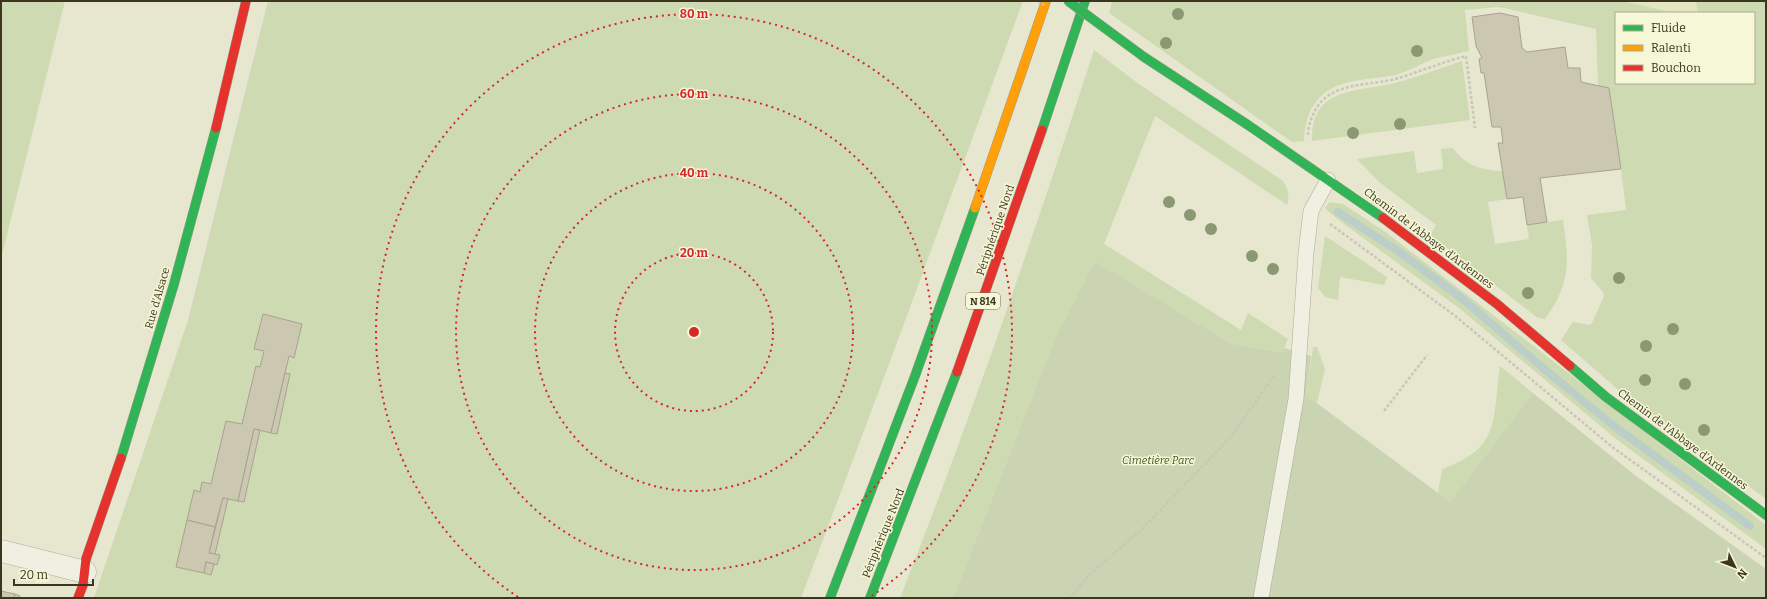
<svg xmlns="http://www.w3.org/2000/svg" width="1767" height="599" viewBox="0 0 1767 599" font-family="Bitter,serif">
  <style>
    .farmland { fill: #e3e6c1 }
    .green { fill: #cedab2 }
    .cemetery { fill: #cad4b2 }
    .lines { fill: none; stroke-linecap: round; stroke-linejoin: round }
    .stream { stroke: #bbcec8; stroke-width: 8 }
    .building { fill: #cbc7b1; stroke: #a7a38f }
    .lane-casing { stroke: #adab98; stroke-width: 16 }
    .street-casing { stroke: #adab98; stroke-width: 23 }
    .fast-casing { stroke: #9c9a88; stroke-width: 10 }
    .slow-casing { stroke: #9c9a88; stroke-width: 10 }
    .jam-casing { stroke: #9c9a88; stroke-width: 10 }
    .path { stroke: #c8c7b8; stroke-width: 2.5; stroke-dasharray: 3 2; stroke-linecap: butt }
    .lane { stroke: #efefe2; stroke-width: 15 }
    .street { stroke: #efefe2; stroke-width: 22 }
    .fast { stroke: #30b455; stroke-width: 9 }
    .slow { stroke: #ff9f0a; stroke-width: 9 }
    .jam { stroke: #e5322d; stroke-width: 9 }
    .fast-bridge-casing { stroke: #9c9a88; stroke-width: 10; stroke-linecap: butt }
    .path-bridge { stroke: #c8c7b8; stroke-width: 2.5; stroke-dasharray: 3 2; stroke-linecap: butt }
    .fast-bridge { stroke: #30b455; stroke-width: 9 }
    .tree { fill: #8a9972 }
    .ring { fill: none; stroke: #d62828; stroke-width: 2; stroke-dasharray: 2 4 }
    .labels { text-anchor: middle; stroke-width: 3; stroke-linejoin: round; paint-order: stroke }
    .shield { fill: #f6f7d7; stroke: #747057; stroke-width: 1 }
    .shield-label { font-size: 10px; font-weight: bold; fill: #3c3620 }
    .street-label { font-size: 11px; fill: #3c3620; stroke: #f6f7d7 }
    .park-label { font-size: 11px; font-style: italic; fill: #3d5926; stroke: #f6f7d7 }
    .centre { fill: #d62828; stroke: #f6f7d7; stroke-width: 2 }
    .ring-label { font-size: 12px; text-anchor: middle; font-weight: bold; fill: #d62828; stroke: #f6f7d7; stroke-width: 3; stroke-linejoin: round; paint-order: stroke }
  </style>
  <rect width="100%" height="100%" fill="#e7e7d0"/>
  <polygon class="farmland" points="1622,1 1696,1 1698,13 1675,13"/>
  <g class="green">
    <polygon points="1,1 65,1 1,259"/>
    <polygon points="268,1 1023,1 898,340 801,598 94,598 188,320"/>
    <path d="M1112,1H1622L1675,13H1616V83H1754V13H1698L1696,1H1766V499L1615,387L1561,340L1573,322L1589,325L1592,323L1604,296L1603,292L1591,278L1592,245L1587,215L1626,210L1621,169L1598,86L1596,29L1499,7L1465,10L1469,51C1457,54 1445,56 1433,59C1421,64 1409,71 1396,75C1382,78 1368,78 1354,81C1320,87 1305,108 1304,141L1292,142L1109,13Z"/>
    <path d="M1094,50L1139,84L1283,181C1288,189 1290,196 1287,205L1155,116L1104,244L1241,330L1248,313L1288,339L1282,353L1230,343L1095,261L1057,334L953,598H900C971,418 1034,235 1094,50Z"/>
    <path d="M1462,61L1470,120L1312,141C1311,84 1360,93 1399,82C1420,76 1441,68 1462,61Z"/>
    <path d="M1453,148C1464,165 1483,171 1503,171L1507,199L1488,202L1495,244L1529,239L1527,225L1563,220C1569,262 1571,283 1545,319L1538,318L1430,235L1436,225L1379,182L1357,159L1414,151L1417,173L1443,169L1441,149Z"/>
    <polygon points="1330,202 1343,204 1384,231 1766,525 1766,549 1616,439 1459,308 1336,218 1325,208"/>
    <polygon points="1325,236 1387,277 1384,285 1340,277 1338,300 1325,297 1318,288"/>
    <polygon points="1313,347 1317,347 1325,369 1317,403 1306,395"/>
    <path d="M1500,366L1533,393L1450,502L1438,493L1442,469C1502,448 1492,419 1500,366Z"/>
  </g>
  <polygon class="cemetery" points="1095,261 1230,343 1282,353 1284,348 1311,356 1306,395 1450,502 1533,393 1636,476 1766,569 1766,598 953,598 1057,334"/>
  <g class="lines">
    <polyline class="stream" points="1338,212 1398,251 1465,301 1544,369 1614,426 1750,526"/>
  </g>
  <g class="building">
    <polygon points="1500,13 1518,17 1522,48 1527,52 1565,47 1568,68 1580,68 1581,82 1609,88 1621,169 1540,178 1547,222 1527,225 1523,197 1507,199 1498,143 1503,143 1501,127 1492,127 1484,73 1481,73 1479,59 1482,58 1476,46 1472,17"/>
    <polygon points="263,314 302,324 294,358 289,356 271,433 254,429 238,501 223,498 215,527 187,520 194,490 200,492 202,482 211,484 226,421 242,424 256,366 260,367 264,351 254,349"/>
    <polygon points="285,373 290,374 277,434 271,433"/>
    <polygon points="254,429 260,430 244,502 238,501"/>
    <polygon points="223,498 228,499 215,554 209,553"/>
    <polygon points="187,520 215,527 209,553 220,555 217,565 206,562 204,573 176,567"/>
    <polygon points="206,562 214,564 211,575 204,573"/>
    <polygon points="1,591 15,594 14,598 1,598"/>
    <polygon points="15,594 20,596 19,598 14,598"/>
  </g>
  <g class="lines">
    <g class="lane-casing">
      <polyline id="lane" points="1261,598 1296,399 1306,253 1311,211 1328,180"/>
    </g>
    <g class="street-casing">
      <polyline id="street" points="1,551 85,572"/>
    </g>
    <g class="fast-casing">
      <g id="fast">
        <polyline points="1144,57 1248,125 1383,218"/>
        <polyline points="1042,130 1085,1"/>
        <polyline points="1570,366 1606,397 1766,515"/>
        <polyline points="121,458 174,284 216,128"/>
        <polyline points="830,598 915,376 975,208"/>
        <polyline points="870,598 957,372"/>
      </g>
    </g>
    <g class="slow-casing">
      <polyline id="slow" points="975,208 1046,1"/>
    </g>
    <g class="jam-casing">
      <g id="jam">
        <polyline points="216,128 246,1"/>
        <polyline points="1383,218 1497,304 1570,366"/>
        <polyline points="957,372 1042,130"/>
        <polyline points="78,598 83,585 86,559 121,458"/>
      </g>
    </g>
    <g class="path">
      <path d="M1308,135C1308,128 1310,121 1313,115C1327,80 1369,87 1399,78C1421,71 1443,62 1466,56L1475,128"/>
      <polyline points="1330,224 1454,315 1611,446 1766,558"/>
      <polyline points="1384,411 1427,355"/>
      <polyline points="1070,598 1086,578 1142,529 1230,438 1276,373"/>
    </g>
    <use href="#lane" class="lane"/>
    <use href="#street" class="street"/>
    <use href="#fast" class="fast"/>
    <use href="#slow" class="slow"/>
    <use href="#jam" class="jam"/>
    <g class="fast-bridge-casing">
      <polyline id="fast-bridge" points="1068,1 1144,57"/>
    </g>
    <polyline class="path-bridge" points="1038,1 1044,5"/>
    <use href="#fast-bridge" class="fast-bridge"/>
  </g>
  <g class="tree">
    <circle cx="1178" cy="14" r="6"/>
    <circle cx="1166" cy="43" r="6"/>
    <circle cx="1417" cy="51" r="6"/>
    <circle cx="1400" cy="124" r="6"/>
    <circle cx="1353" cy="133" r="6"/>
    <circle cx="1169" cy="202" r="6"/>
    <circle cx="1190" cy="215" r="6"/>
    <circle cx="1211" cy="229" r="6"/>
    <circle cx="1252" cy="256" r="6"/>
    <circle cx="1273" cy="269" r="6"/>
    <circle cx="1619" cy="278" r="6"/>
    <circle cx="1528" cy="293" r="6"/>
    <circle cx="1673" cy="329" r="6"/>
    <circle cx="1646" cy="346" r="6"/>
    <circle cx="1645" cy="380" r="6"/>
    <circle cx="1685" cy="384" r="6"/>
    <circle cx="1704" cy="430" r="6"/>
  </g>
  <g class="ring">
    <circle cx="694" cy="332" r="79"/>
    <circle cx="694" cy="332" r="159"/>
    <circle cx="694" cy="332" r="238"/>
    <path d="M518 597A318 318 0 1 1 870 597"/>
  </g>
  <g class="labels">
    <rect class="shield" x="966" y="293" width="34" height="16" rx="3"/>
    <g class="shield-label">
      <text x="983" y="305">N 814</text>
    </g>
    <g class="street-label">
      <text transform="translate(995 230) rotate(-71)" y="4">Périphérique Nord</text>
      <text transform="translate(1429 238) rotate(37)" y="4">Chemin de l'Abbaye d'Ardennes</text>
      <text transform="translate(157 298) rotate(-74)" y="4">Rue d'Alsace</text>
      <text transform="translate(1683 439) rotate(37)" y="4">Chemin de l'Abbaye d'Ardennes</text>
      <text transform="translate(883 533) rotate(-68)" y="4">Périphérique Nord</text>
    </g>
    <g class="park-label">
      <text x="1158" y="464">Cimetière Parc</text>
    </g>
  </g>
  <circle cx="694" cy="332" r="6" class="centre"/>
  <g class="ring-label">
    <text x="694" y="18">80 m</text>
    <text x="694" y="98">60 m</text>
    <text x="694" y="177">40 m</text>
    <text x="694" y="257">20 m</text>
  </g>
  <rect width="1767" height="599" fill="none" stroke="#3c3620" stroke-width="4"/>
  <rect x="1615" y="12" width="140" height="72" fill="#f6f7d7" stroke="#acaa8e"/>
  <rect x="1623" y="25" width="20" height="6" fill="#30b455" stroke="#acaa8e"/>
  <text x="1651" y="32" font-size="12" fill="#3c3620">Fluide</text>
  <rect x="1623" y="45" width="20" height="6" fill="#ff9f0a" stroke="#acaa8e"/>
  <text x="1651" y="52" font-size="12" fill="#3c3620">Ralenti</text>
  <rect x="1623" y="65" width="20" height="6" fill="#e5322d" stroke="#acaa8e"/>
  <text x="1651" y="72" font-size="12" fill="#3c3620">Bouchon</text>
  <g transform="translate(1735 567) rotate(133)" stroke="#f6f7d7" stroke-width="3" paint-order="stroke">
  <path d="M0-3L7 15L0 10L-7 15Z" fill="#3c3620"/>
  <text y="-6" font-size="11" font-weight="bold" text-anchor="middle" fill="#3c3620">N</text>
  </g>
  <path d="M14 579v6h79v-6" fill="none" stroke="#3c3620" stroke-width="2"/>
  <text x="20" y="579" font-size="12" fill="#3c3620" stroke="#f6f7d7" stroke-width="3" paint-order="stroke">20 m</text>
</svg>
